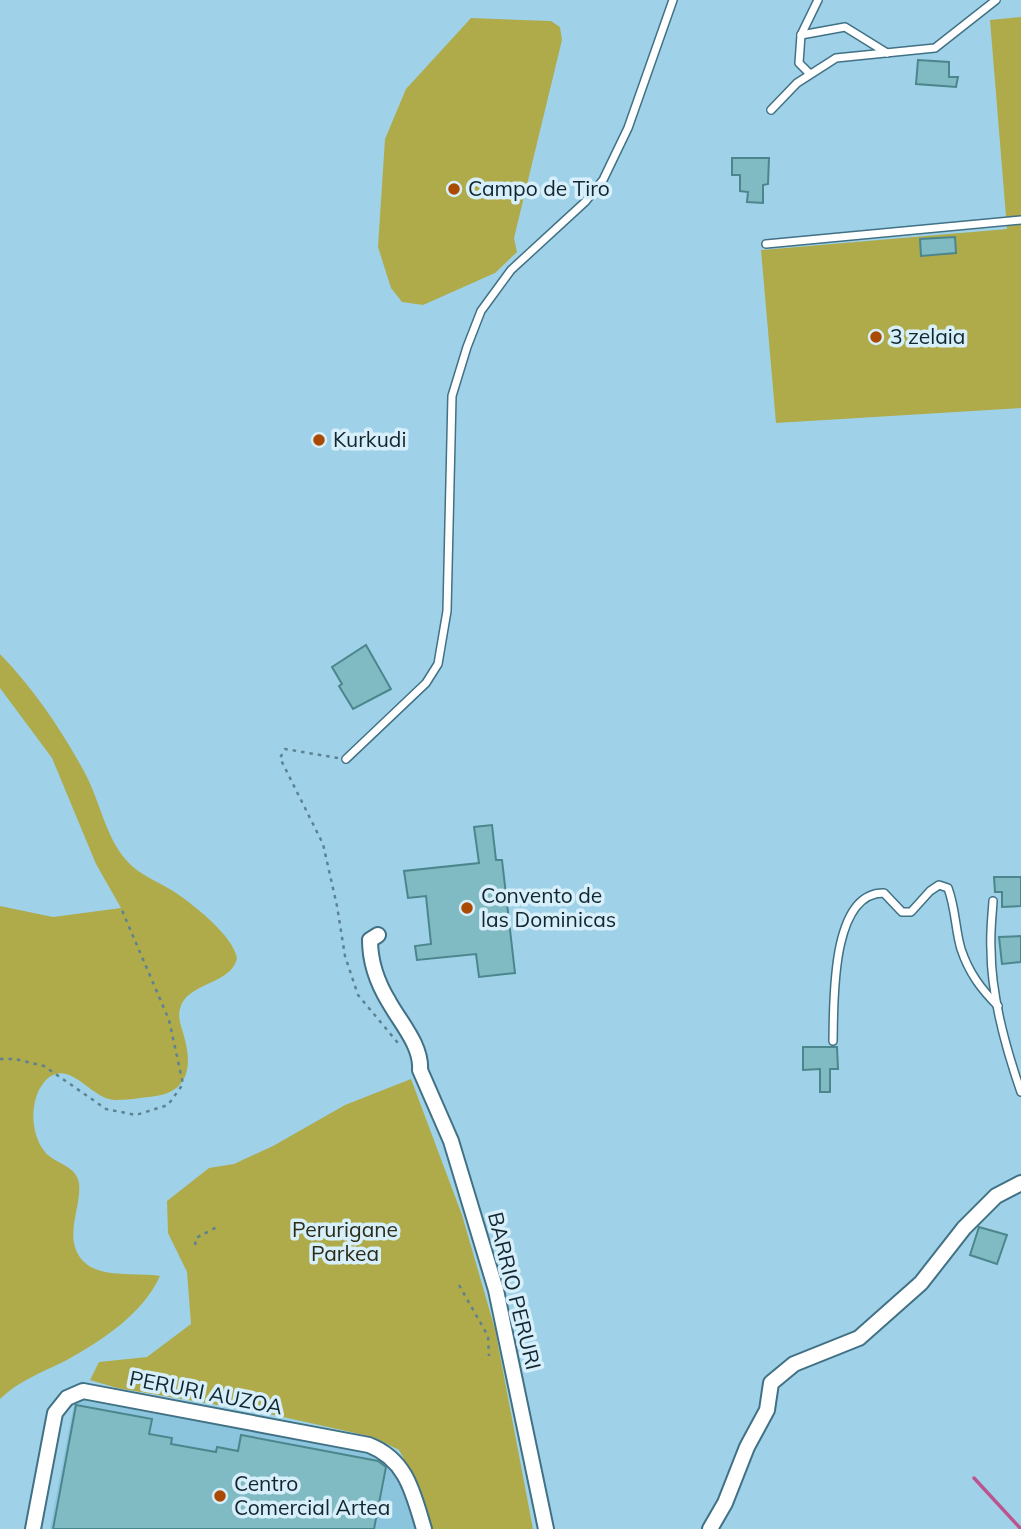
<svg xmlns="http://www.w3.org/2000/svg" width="1021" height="1529" viewBox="0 0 1021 1529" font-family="Mulish,sans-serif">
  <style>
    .built { fill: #8ac4dd }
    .green { fill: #afab4b }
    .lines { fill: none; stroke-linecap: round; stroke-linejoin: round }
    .stream { stroke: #bc5490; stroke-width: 3.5 }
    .building { fill: #80bac2; stroke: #4c868d; stroke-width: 2 }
    .lane-casing { stroke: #417185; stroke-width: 10 }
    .street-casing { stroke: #417185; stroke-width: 18 }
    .path { stroke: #5d8292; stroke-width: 2.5; stroke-dasharray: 3.5 5; stroke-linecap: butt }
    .lane { stroke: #fff; stroke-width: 7 }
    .street { stroke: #fff; stroke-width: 14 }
    .poi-dot { fill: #ab4a05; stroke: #d6effa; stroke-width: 2.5 }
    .labels { text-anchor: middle; stroke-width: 7; stroke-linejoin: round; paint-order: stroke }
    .poi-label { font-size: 21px; fill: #12262f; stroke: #d6effa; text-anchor: start }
    .park-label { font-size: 21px; fill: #2c2b15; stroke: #d6effa }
    .street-label { font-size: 21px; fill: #12262f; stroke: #d6effa }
  </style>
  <rect width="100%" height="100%" fill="#9fd2e8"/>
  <polygon class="built" points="75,1398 392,1453 415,1529 50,1529"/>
  <g class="green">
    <polygon points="1021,17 1021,408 776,423 761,250 1007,229 990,20"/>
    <polygon points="471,18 551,21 560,27 562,40 514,238 517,252 495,273 423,305 402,302 391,288 378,247 385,139 406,89"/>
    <path d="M0,654C34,689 63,732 86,775C100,802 106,838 127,861C140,876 160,882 176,893C194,905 233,936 237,958C232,985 186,982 180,1009C177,1019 183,1030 185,1040C192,1067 188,1091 156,1096C146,1097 118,1102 109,1099C89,1094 69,1061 48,1078C29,1095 29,1133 45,1152C55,1164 76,1165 79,1183C82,1208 62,1238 83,1261C100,1279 137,1272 160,1276C143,1314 100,1342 65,1361C43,1372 18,1381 0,1399V906L53,917L121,908L96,864L52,758L0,688Z"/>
    <polygon points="411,1079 462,1215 495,1329 533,1529 432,1529 420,1488 399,1450 373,1437 265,1413 117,1388 90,1380 99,1362 147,1357 191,1324 187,1272 168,1233 167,1201 209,1168 234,1164 273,1146 345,1105"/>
  </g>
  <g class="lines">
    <polyline class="stream" points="974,1478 1021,1529"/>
  </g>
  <g class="building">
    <polygon points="918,60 949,62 949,77 958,77 956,87 916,84"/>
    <polygon points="732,158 769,158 768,184 763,185 763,203 747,202 748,192 740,191 740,175 732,175"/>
    <polygon points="955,237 956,253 921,256 920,239"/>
    <polygon points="366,645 391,689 353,709 339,686 342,684 332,667"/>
    <polygon points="492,825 496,860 502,860 515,973 479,977 476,954 417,960 415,946 431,944 426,896 408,898 404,871 479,863 474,827"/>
    <polygon points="994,877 1021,877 1021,906 1002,907 1002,892 995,892"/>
    <polygon points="1021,936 1021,962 1002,964 999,937"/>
    <polygon points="803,1047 837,1047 838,1069 830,1069 830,1092 820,1092 820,1069 803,1070"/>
    <polygon points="979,1227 1007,1235 997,1264 970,1255"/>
    <polygon points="76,1405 152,1419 149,1434 172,1438 171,1444 216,1452 217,1447 238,1451 241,1435 378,1461 386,1467 374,1529 53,1529"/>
  </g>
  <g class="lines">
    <g class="lane-casing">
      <g id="lane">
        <polyline points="801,35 845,27 887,53"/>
        <polyline points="810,74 799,63 801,35 818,0"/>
        <polyline points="771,110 797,83 836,58 935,48 996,0"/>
        <polyline points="766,244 1021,220"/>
        <polyline points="346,759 426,683 438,664 447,611 452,396 467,347 481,311 511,270 585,202 603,180 628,128 673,0"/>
        <path d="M993,901C992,917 990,933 991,949C991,996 1006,1049 1021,1092"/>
        <path d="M833,1041C834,1005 830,892 884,893L902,912H911L930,891L939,885L948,888C956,910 955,929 961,949C969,973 981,989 998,1006"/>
      </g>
    </g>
    <g class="street-casing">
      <g id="street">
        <path d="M378,935L370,940C370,962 378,984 389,1002C400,1022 422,1046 420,1070L451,1141L496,1290L546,1529"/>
        <path d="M33,1529L55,1413L67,1398L83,1391L369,1445C407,1460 413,1493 424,1529"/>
        <polyline points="710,1529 725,1503 747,1447 767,1410 771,1383 794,1364 859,1338 921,1283 964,1228 996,1196 1021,1183"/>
      </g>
    </g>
    <g class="path">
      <polyline points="338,758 285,749 280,758 323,844 337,906 345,956 358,995 398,1043"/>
      <polyline points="0,1059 15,1059 44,1066 106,1109 136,1115 168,1105 183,1084 169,1020 121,908"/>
      <polyline points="195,1245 196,1238 217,1227"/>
      <polyline points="459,1285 488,1336 489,1356"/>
    </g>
    <use href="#lane" class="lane"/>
    <use href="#street" class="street"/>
  </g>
  <g class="poi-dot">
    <circle cx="454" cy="189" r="7"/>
    <circle cx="876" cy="337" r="7"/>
    <circle cx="319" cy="440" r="7"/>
    <circle cx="467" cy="908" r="7"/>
    <circle cx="220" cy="1496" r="7"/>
  </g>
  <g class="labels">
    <g class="poi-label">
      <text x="468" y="196">Campo de Tiro</text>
      <text x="890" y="344">3 zelaia</text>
      <text x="333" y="447">Kurkudi</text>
      <text x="481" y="903">Convento de<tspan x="481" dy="24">las Dominicas</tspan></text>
      <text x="234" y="1491">Centro<tspan x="234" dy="24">Comercial Artea</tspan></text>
    </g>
    <g class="park-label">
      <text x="345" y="1237">Perurigane<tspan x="345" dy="24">Parkea</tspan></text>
    </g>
    <g class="street-label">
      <text transform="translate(514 1291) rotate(76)" y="7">BARRIO PERURI</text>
      <text transform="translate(206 1393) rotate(11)" y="7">PERURI AUZOA</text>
    </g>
  </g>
</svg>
